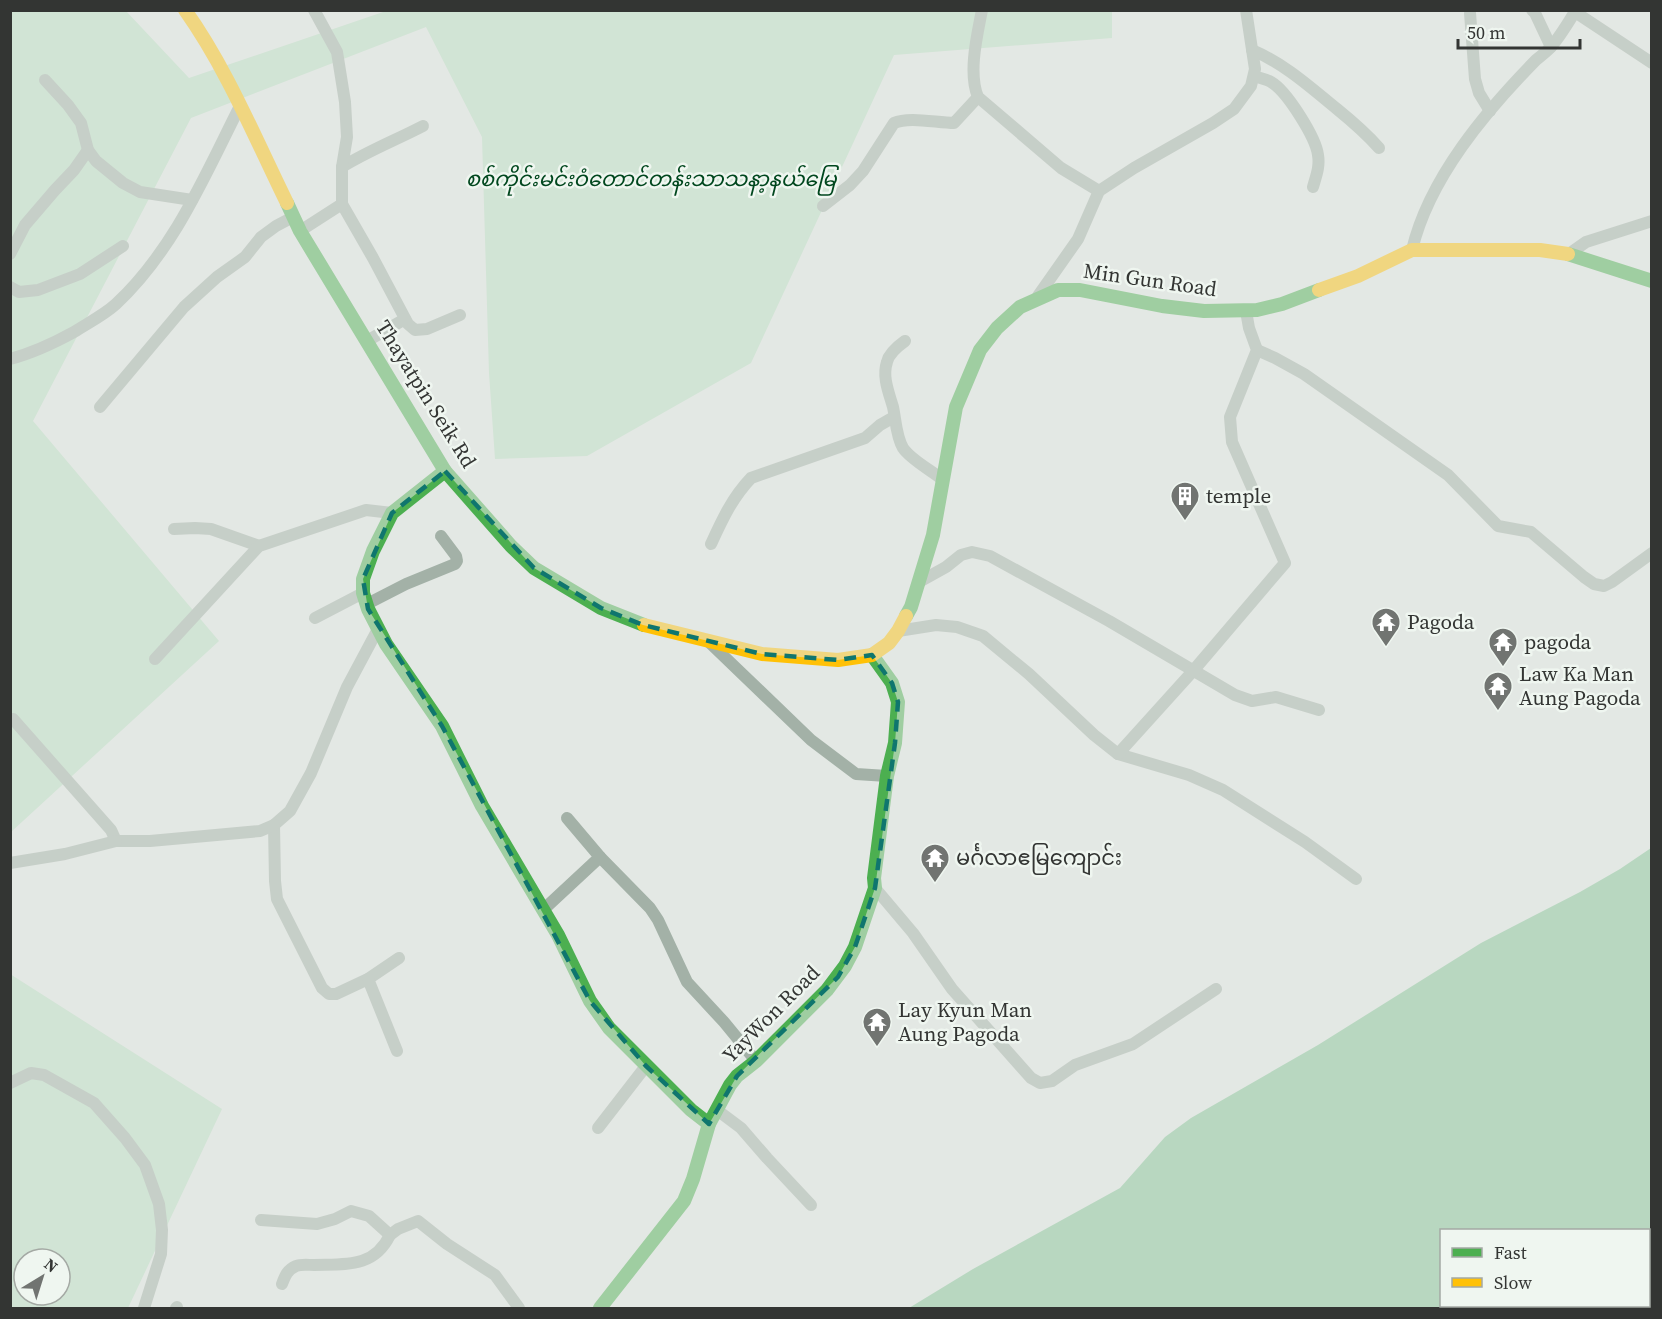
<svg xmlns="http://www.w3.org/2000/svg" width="1662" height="1319" viewBox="0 0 1662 1319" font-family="'Source Serif 4','Noto Sans Myanmar',serif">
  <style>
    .green { fill: #bae0c3; fill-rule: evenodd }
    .water { fill: #83c496; fill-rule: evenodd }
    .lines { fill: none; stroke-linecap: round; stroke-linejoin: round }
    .street { stroke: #a3b1a7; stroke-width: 12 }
    .fast { stroke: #4caf50; stroke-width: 14 }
    .slow { stroke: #ffc107; stroke-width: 14 }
    .marked { fill: none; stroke: #0f766e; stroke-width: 4.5; stroke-dasharray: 12 8; stroke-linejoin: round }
    .labels { text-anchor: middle; stroke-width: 5; stroke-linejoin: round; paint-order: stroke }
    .park-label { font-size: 21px; font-style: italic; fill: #00471e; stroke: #eff6f0 }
    .street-label { font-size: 21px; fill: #333533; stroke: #eff6f0 }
    .poi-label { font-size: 21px; fill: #333533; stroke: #eff6f0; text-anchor: start }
  </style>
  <rect width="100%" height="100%" fill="#e3e8e4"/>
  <g class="green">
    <polygon points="11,11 126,11 189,78 386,11 1112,11 1112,38 894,55 751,363 587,456 495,459 489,373 482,137 426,27 191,118 33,421 219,641 11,832"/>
    <path d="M10,974L222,1109L128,1308H11ZM24,1259H60V1295H24Z"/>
  </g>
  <path class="water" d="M1651,848V1308H909L973,1269L1120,1188L1165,1137L1191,1118L1318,1045L1481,943L1580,892L1620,869ZM1442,1230H1648V1306H1442Z"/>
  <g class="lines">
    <g class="street">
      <path d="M982,10C977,36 968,73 978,97L1061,168L1099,191"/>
      <polyline points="1532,10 1535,13 1551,47"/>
      <polyline points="1575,12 1652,63"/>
      <polyline points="1470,13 1475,79 1479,93 1490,111"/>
      <path d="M1252,50C1285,64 1310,87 1337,109C1353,122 1365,132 1379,148"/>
      <path d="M1254,76C1259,78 1267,79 1271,82C1287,91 1316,138 1318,155C1320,167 1316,176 1313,187"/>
      <polyline points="45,80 68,105 81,123 88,150 96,161 123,183 140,192 192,200"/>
      <path d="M342,167C368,151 396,140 423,126"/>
      <polyline points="342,204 373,258 408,324 415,330 427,329 460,315"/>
      <path d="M823,206L850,185L863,171L894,123C909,116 937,123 954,123L978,97"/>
      <polyline points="300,231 342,204 342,167 347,137 345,102 337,52 314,10"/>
      <path d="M1412,250C1429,178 1486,111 1536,60C1541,56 1546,52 1550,48C1560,37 1568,23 1576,10"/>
      <polyline points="10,254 25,225 55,190 74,170 88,150"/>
      <polyline points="1569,254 1586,242 1652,221"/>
      <polyline points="10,287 19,292 38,290 80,274 123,246"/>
      <polyline points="1038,296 1078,239 1099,191 1134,168 1213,123 1234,109 1251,86 1255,69 1246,10"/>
      <polyline points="367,341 405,319"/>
      <path d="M905,341C898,346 889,353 887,362C882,377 889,393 893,407C896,421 896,436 903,448C911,460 931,470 943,480"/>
      <polyline points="1257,350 1275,358 1304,374 1448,475 1498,526 1531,532 1584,577 1594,584 1604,586 1612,582 1652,553"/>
      <path d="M10,359C33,353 54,343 74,332C88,323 104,315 116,304C174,250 205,175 240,106"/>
      <polyline points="100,407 184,307 217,277 245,257 261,237 276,226 293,217"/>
      <polyline points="174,529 195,528 211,529 259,546"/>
      <path d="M711,544C722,520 732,498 751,478L865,438L880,425L894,417"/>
      <polyline points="919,582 946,567 961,555 972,552 990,556 1109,621 1235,695 1252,701 1276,697 1319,710"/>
      <polyline points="367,604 406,584 455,564 457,561 456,556 441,536"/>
      <polyline points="315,618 363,593"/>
      <polyline points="378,629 347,687 311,773 290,811 274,825 275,881 277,899 322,988 329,994 336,994 368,979 399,958"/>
      <polyline points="898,631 936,625 957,627 983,636 1029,674 1094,735 1118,754 1189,775 1223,790 1305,842 1356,879"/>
      <polyline points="710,643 811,740 856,774 887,776"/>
      <polyline points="155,659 259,546 366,510 392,513"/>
      <polyline points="13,719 111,830 116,841 150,841 260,831 274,825"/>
      <polyline points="1118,754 1193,671 1285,563 1232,442 1230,417 1257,350 1249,328 1246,311"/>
      <polyline points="600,857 650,908 658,920 687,982 724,1022 756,1061"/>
      <polyline points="10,863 65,854 116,841"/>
      <polyline points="875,888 913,933 952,989 1031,1078 1040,1083 1052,1081 1075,1065 1133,1044 1216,989"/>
      <polyline points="543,910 600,857 567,818"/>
      <polyline points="368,979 397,1051"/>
      <polyline points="10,1083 31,1073 44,1075 94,1103 125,1138 145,1165 159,1204 162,1230 161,1254 144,1308"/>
      <polyline points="717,1110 741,1128 767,1158 811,1205"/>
      <polyline points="598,1128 646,1066"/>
      <polyline points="261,1220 317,1224 335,1219 351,1211 369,1216 390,1235 398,1229 418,1221 447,1244 495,1275 519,1308"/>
      <path d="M282,1284C285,1276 287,1270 296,1266C301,1264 308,1265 314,1265C346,1264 374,1268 390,1235"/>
      <polyline points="176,1308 177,1307"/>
    </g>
    <g class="fast">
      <polyline points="287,203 300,231 445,471 511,546 534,568 601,608 644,625"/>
      <polyline points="1568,254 1652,281"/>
      <polyline points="445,471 392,513 373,551 363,579 363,593 368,609 386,644 442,726 482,806 558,935 590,1001 609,1028 691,1110 709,1124"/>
      <polyline points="906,616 911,607 933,535 956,407 980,350 997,328 1020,307 1058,290 1080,290 1162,306 1204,311 1257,310 1282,304 1319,290"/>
      <polyline points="600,1308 684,1201 693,1179 709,1124 730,1085 737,1076 756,1061 827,990 845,966 855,947 875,888 874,878 887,776 895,743 898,702 892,683 872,655"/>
    </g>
    <g class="slow">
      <path d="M185,10C227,69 255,138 287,203"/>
      <polyline points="1319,290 1358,276 1412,250 1540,250 1568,254"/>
      <polyline points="644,625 762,654 838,660 872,655 889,643 898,631 906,616"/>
    </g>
  </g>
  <path d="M0 0H1662V1319H0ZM445,471L534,568L601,608L643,625L762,654L838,660L872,655L892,683L898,702L895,743L875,888L855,947L838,977L737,1076L709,1124L646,1066L590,1001L442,726L368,609L363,579L392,513Z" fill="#e3e8e4" fill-opacity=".55" fill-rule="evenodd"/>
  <path class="marked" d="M445,471L534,568L601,608L643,625L762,654L838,660L872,655L892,683L898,702L895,743L875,888L855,947L838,977L737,1076L709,1124L646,1066L590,1001L442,726L368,609L363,579L392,513Z"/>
  <defs>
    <g id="building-pin" transform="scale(1.5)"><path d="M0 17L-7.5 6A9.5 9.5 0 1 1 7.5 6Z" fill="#717471" stroke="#eff6f0"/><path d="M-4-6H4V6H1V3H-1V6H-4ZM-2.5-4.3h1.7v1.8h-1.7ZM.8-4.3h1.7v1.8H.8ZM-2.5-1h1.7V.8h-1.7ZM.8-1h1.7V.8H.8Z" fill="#fff"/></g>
    <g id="temple-pin" transform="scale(1.5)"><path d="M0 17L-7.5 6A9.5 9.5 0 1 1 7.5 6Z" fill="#717471" stroke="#eff6f0"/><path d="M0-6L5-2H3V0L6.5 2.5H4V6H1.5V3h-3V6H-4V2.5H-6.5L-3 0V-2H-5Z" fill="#fff"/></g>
  </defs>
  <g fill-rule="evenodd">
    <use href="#building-pin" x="1185" y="496"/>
    <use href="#temple-pin" x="1386" y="622"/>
    <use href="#temple-pin" x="1503" y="642"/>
    <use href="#temple-pin" x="1498" y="686"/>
    <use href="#temple-pin" x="935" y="858"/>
    <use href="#temple-pin" x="877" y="1022"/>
  </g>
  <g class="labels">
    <g class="park-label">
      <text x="651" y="186">စစ်ကိုင်းမင်းဝံတောင်တန်းသာသနာ့နယ်မြေ</text>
    </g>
    <g class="street-label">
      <text transform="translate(1150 280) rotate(8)" y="7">Min Gun Road</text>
      <text transform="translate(426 394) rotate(58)" y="7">Thayatpin Seik Rd</text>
      <text transform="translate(771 1014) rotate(-45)" y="7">YayWon Road</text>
    </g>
    <g class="poi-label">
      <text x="1206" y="503">temple</text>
      <text x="1407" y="629">Pagoda</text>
      <text x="1524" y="649">pagoda</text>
      <text x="1519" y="681">Law Ka Man<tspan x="1519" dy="24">Aung Pagoda</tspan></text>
      <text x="956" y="865">မင်္ဂလာဧမြကျောင်း</text>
      <text x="898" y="1017">Lay Kyun Man<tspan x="898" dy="24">Aung Pagoda</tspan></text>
    </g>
  </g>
  <rect width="1662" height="1319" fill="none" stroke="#333533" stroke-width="24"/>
  <rect x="1440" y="1229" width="210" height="78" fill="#eff6f0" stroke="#a4a9a4" stroke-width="1.5"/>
  <rect x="1452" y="1248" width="30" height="9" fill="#4caf50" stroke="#a4a9a4" stroke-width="1.5"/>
  <text x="1494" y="1259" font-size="18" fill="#333533">Fast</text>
  <rect x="1452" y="1278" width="30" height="9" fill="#ffc107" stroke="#a4a9a4" stroke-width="1.5"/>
  <text x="1494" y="1289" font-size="18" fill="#333533">Slow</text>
  <g transform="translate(42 1277) rotate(38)"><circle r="28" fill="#eff6f0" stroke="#a4a9a4" stroke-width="1.5"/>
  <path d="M0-4.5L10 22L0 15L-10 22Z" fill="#717471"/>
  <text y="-9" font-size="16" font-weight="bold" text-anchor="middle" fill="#333533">N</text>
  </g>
  <path d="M1458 39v9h122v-9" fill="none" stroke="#333533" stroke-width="3"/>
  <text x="1467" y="39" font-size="18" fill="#333533" stroke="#eff6f0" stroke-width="4.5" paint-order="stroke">50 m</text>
</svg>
